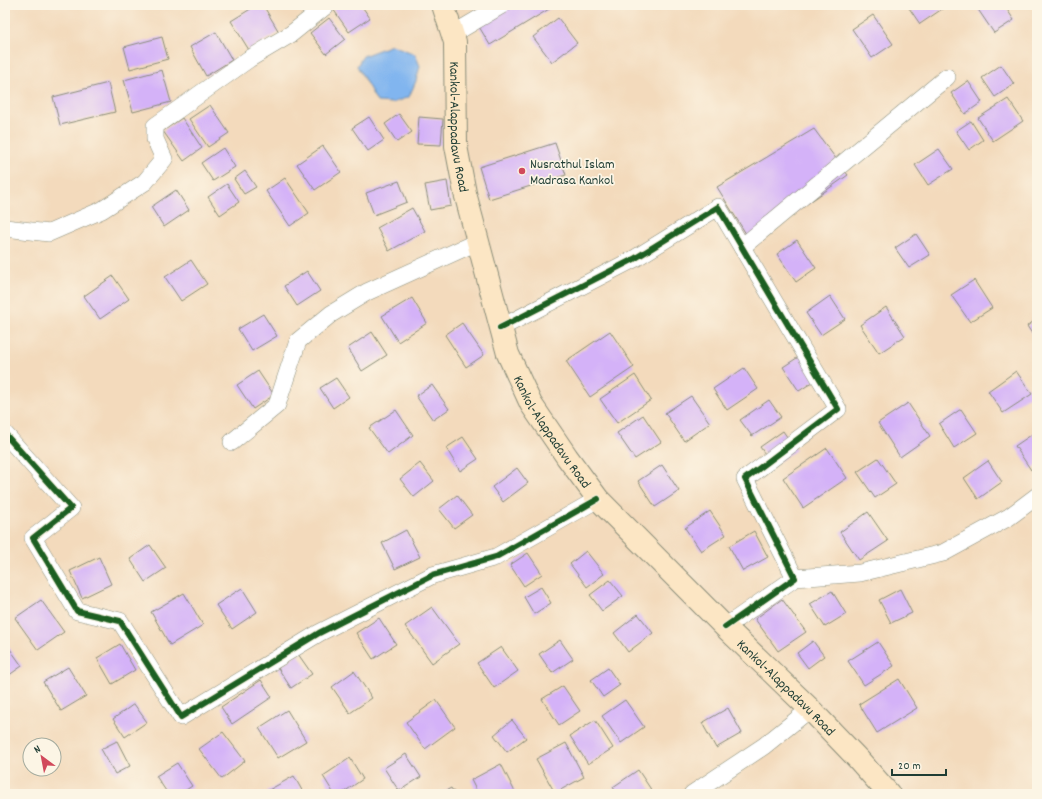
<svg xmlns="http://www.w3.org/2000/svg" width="1042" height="799" viewBox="0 0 1042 799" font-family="Dekko,sans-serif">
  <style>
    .water { fill: #81b5ef; stroke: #507992 }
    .building { fill: #d4b2f8 }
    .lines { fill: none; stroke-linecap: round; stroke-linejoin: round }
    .street-casing { stroke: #898c78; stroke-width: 18 }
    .secondary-casing { stroke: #898c78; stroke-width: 24 }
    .street { stroke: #fff; stroke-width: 17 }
    .secondary { stroke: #fce6c4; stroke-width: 22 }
    .cycleway-casing { stroke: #fcf5e5; stroke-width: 8 }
    .cycleway { stroke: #1b5e20; stroke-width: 6 }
    .poi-dot { fill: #d1495b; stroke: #fcf5e5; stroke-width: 1.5 }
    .labels { text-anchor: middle; stroke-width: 3.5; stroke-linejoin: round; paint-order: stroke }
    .street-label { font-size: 14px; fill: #1f3d34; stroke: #fcf5e5 }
    .poi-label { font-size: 14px; fill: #1f3d34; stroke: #fcf5e5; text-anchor: start }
  </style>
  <rect width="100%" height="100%" fill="#fcf5e5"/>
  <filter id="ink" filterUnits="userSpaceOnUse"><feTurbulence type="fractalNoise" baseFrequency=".025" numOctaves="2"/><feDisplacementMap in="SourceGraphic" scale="8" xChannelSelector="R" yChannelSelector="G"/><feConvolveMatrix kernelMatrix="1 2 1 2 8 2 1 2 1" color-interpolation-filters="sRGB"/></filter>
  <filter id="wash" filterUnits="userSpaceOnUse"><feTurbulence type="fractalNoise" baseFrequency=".012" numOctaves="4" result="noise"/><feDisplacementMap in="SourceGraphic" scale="16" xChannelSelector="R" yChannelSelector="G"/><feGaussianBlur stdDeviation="0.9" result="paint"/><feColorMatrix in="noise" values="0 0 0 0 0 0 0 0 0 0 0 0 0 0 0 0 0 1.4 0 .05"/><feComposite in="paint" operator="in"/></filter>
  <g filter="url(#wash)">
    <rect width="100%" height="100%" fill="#f3dabc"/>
    <polygon class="water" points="392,45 415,54 420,66 416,81 409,97 392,103 377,102 357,66 363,56"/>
    <g id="blocks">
      <g class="building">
        <polygon points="257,5 263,5 279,32 249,50 231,21"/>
        <polygon points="338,5 361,5 370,18 349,32 333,9"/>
        <polygon points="511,5 553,5 554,6 490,45 478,25"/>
        <polygon points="907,5 948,5 920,24"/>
        <polygon points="981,5 1004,5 1014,20 994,33 977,8"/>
        <polygon points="873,15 893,44 872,58 852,29"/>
        <polygon points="329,18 345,39 326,54 310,33"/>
        <polygon points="558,18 577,43 552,62 533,37"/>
        <polygon points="216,32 232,60 206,76 190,47"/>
        <polygon points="162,37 168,59 130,69 124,47"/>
        <polygon points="1001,65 1014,84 995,97 982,78"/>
        <polygon points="162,70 171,102 133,112 124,80"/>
        <polygon points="968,81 982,102 965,114 951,93"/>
        <polygon points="108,83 115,112 60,125 53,97"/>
        <polygon points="1008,99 1023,121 993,141 978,118"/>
        <polygon points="210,105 229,133 208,147 189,119"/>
        <polygon points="399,114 412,132 397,142 385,124"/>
        <polygon points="369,117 384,140 368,151 352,128"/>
        <polygon points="419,117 443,119 441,145 417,144"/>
        <polygon points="182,118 202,148 184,161 163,131"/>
        <polygon points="971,121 983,140 969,150 956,131"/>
        <polygon points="814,129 848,175 817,197 751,242 717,187"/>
        <polygon points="555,143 566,175 489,199 479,167"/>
        <polygon points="323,146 341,172 315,190 297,164"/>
        <polygon points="223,148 235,167 213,181 201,163"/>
        <polygon points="939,149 953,169 928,185 915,165"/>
        <polygon points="245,171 256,187 244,194 234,179"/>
        <polygon points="285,178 309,213 290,226 266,191"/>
        <polygon points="399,181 407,202 374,215 366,193"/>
        <polygon points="447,181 451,206 430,210 425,185"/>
        <polygon points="227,184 239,202 220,215 208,197"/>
        <polygon points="176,190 189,210 164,227 151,207"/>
        <polygon points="412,208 425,231 389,251 377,228"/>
        <polygon points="916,234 930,255 909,268 895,248"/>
        <polygon points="797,240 816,268 796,282 777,254"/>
        <polygon points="191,260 207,284 181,301 165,277"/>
        <polygon points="307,271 320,291 297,306 284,286"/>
        <polygon points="113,276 129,299 100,319 84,296"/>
        <polygon points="974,280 992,308 970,322 951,295"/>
        <polygon points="830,296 845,319 821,335 806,313"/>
        <polygon points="412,298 427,323 398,342 382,316"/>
        <polygon points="886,307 905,336 879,353 860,325"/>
        <polygon points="263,314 277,336 252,351 238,329"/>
        <polygon points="1037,319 1037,341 1027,326"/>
        <polygon points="462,323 484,355 466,367 445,335"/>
        <polygon points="610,331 634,367 590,397 566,361"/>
        <polygon points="372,332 387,355 362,371 348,348"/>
        <polygon points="803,354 819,378 799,391 783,367"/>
        <polygon points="744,368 758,389 727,410 713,389"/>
        <polygon points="258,371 274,395 253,409 237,385"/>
        <polygon points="1016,371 1032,394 1003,413 988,391"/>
        <polygon points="635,375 651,400 617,423 600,399"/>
        <polygon points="336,378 349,397 333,408 320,388"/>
        <polygon points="432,385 449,409 433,420 416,396"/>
        <polygon points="691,396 710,423 684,441 665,413"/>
        <polygon points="769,400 781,417 752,436 740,420"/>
        <polygon points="908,403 930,436 900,457 878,423"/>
        <polygon points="961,409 977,433 954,448 939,424"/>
        <polygon points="396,410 413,435 388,454 369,428"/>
        <polygon points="643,415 661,442 635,459 617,433"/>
        <polygon points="783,431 796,450 773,465 760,447"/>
        <polygon points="1034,433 1037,438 1037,466 1031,470 1015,446"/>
        <polygon points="463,437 478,459 460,471 446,448"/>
        <polygon points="827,448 847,478 803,508 783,478"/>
        <polygon points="878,458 896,484 875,498 857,472"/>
        <polygon points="988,461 1002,482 978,499 964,478"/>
        <polygon points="420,463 434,481 414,497 400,479"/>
        <polygon points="662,465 679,491 655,507 638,481"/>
        <polygon points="517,468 528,483 503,502 492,487"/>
        <polygon points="457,495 472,515 454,528 439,509"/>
        <polygon points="710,511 726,535 701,551 685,528"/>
        <polygon points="868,512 888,541 859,560 840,532"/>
        <polygon points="406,530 420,557 395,569 382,543"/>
        <polygon points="754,531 768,557 743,571 729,546"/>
        <polygon points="150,545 166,568 145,582 130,559"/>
        <polygon points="586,551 604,574 587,587 570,564"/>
        <polygon points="528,553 542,574 524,586 510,565"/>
        <polygon points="99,557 111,584 82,598 70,571"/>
        <polygon points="610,580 623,596 602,611 590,595"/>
        <polygon points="541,587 551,603 534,614 524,597"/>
        <polygon points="242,588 257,612 232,629 216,605"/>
        <polygon points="900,589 912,613 891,623 879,600"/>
        <polygon points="832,591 846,614 825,627 810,604"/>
        <polygon points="184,593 203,625 170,645 151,612"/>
        <polygon points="782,599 806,632 778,651 755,619"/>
        <polygon points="41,600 64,632 38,650 15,618"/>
        <polygon points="432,607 459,644 432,663 405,626"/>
        <polygon points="638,614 653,633 628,652 614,633"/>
        <polygon points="379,618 396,644 373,659 356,633"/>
        <polygon points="560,640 573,659 552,673 539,654"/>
        <polygon points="813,641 824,656 808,668 797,653"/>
        <polygon points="5,642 22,666 5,678"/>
        <polygon points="878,642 894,666 864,685 848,661"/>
        <polygon points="120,644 135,670 112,684 97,658"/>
        <polygon points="501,647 518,671 494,688 477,663"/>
        <polygon points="298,654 312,674 291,688 278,668"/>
        <polygon points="68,667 86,696 61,711 43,682"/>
        <polygon points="608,668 620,685 603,697 591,680"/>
        <polygon points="354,671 372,698 350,713 332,687"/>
        <polygon points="899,679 917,708 877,733 859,704"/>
        <polygon points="261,680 272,697 232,724 221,707"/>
        <polygon points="563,686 580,711 559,725 542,699"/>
        <polygon points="436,700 455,727 425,749 406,722"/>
        <polygon points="625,700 644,727 621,743 602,716"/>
        <polygon points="134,704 147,722 125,737 113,719"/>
        <polygon points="728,708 742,733 716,748 702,723"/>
        <polygon points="287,710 306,741 278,758 259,728"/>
        <polygon points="512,720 526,738 507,752 494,735"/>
        <polygon points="595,720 613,748 588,764 570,736"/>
        <polygon points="223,732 245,761 222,779 199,749"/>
        <polygon points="117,741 130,766 115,774 101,749"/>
        <polygon points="566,743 584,777 555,793 536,759"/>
        <polygon points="406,754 421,777 399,791 384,768"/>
        <polygon points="350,758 363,779 341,794 334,794 323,776"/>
        <polygon points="177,763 192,786 180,794 168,794 156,776"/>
        <polygon points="501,764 516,794 478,794 471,780"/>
        <polygon points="638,770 654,794 617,794 613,787"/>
        <polygon points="294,776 304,794 269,794 267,791"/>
        <polygon points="451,788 455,794 440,794"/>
      </g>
    </g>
  </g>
  <g filter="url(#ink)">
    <use href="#blocks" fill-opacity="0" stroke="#898c78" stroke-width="1"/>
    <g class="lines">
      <g class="street-casing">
        <g id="street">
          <polyline points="453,34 502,5"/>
          <polyline points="5,228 49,233 102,210 145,182 164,159 155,139 155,126 249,59 291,34 327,5"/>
          <polyline points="742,247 947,77"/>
          <polyline points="500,328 634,259 718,207 838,409 745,479 795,578 725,627"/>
          <polyline points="5,434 71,508 33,538 77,611 120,621 181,717 319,633 433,575 496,557 598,499"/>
          <polyline points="232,442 277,405 286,377 298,341 331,314 367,292 477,242"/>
          <polyline points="795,578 860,573 943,553 1009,517 1037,496"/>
          <polyline points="692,794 764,746 810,709"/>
        </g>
      </g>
      <g class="secondary-casing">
        <g id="secondary">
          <path id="s1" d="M443,5L455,42L456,146L465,193L508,354L531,404L567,457L598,499L725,627L810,709L858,759L889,794"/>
        </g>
      </g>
      <use href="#street" class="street"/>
      <use href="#secondary" class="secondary"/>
      <g class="cycleway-casing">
        <g id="cycleway">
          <polyline points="500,328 634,259 718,207 838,409 745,479 795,578 725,627"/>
          <polyline points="5,434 71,508 33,538 77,611 120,621 181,717 319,633 433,575 496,557 598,499"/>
        </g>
      </g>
      <use href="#cycleway" class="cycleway"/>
    </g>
  </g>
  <circle class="poi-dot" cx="522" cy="171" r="4"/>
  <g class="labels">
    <g class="street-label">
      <text dy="5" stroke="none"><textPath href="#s1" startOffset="124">Kankol-Alappadavu Road</textPath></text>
      <text dy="5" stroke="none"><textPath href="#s1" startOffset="447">Kankol-Alappadavu Road</textPath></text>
      <text dy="5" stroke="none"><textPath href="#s1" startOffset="795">Kankol-Alappadavu Road</textPath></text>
    </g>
    <g class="poi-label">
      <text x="530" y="168">Nusrathul Islam<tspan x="530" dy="16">Madrasa Kankol</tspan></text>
    </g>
  </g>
  <rect width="1042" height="799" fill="none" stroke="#fcf5e5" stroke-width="20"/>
  <g transform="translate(42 757) rotate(328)"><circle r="19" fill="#fcf5e5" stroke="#a4ab9e"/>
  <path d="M0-3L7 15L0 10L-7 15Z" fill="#d1495b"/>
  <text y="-6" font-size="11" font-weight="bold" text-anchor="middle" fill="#1f3d34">N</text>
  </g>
  <path d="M892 769v6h54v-6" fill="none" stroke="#1f3d34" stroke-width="2"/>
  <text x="898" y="769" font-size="12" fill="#1f3d34" stroke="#fcf5e5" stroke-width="3" paint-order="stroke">20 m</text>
</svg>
